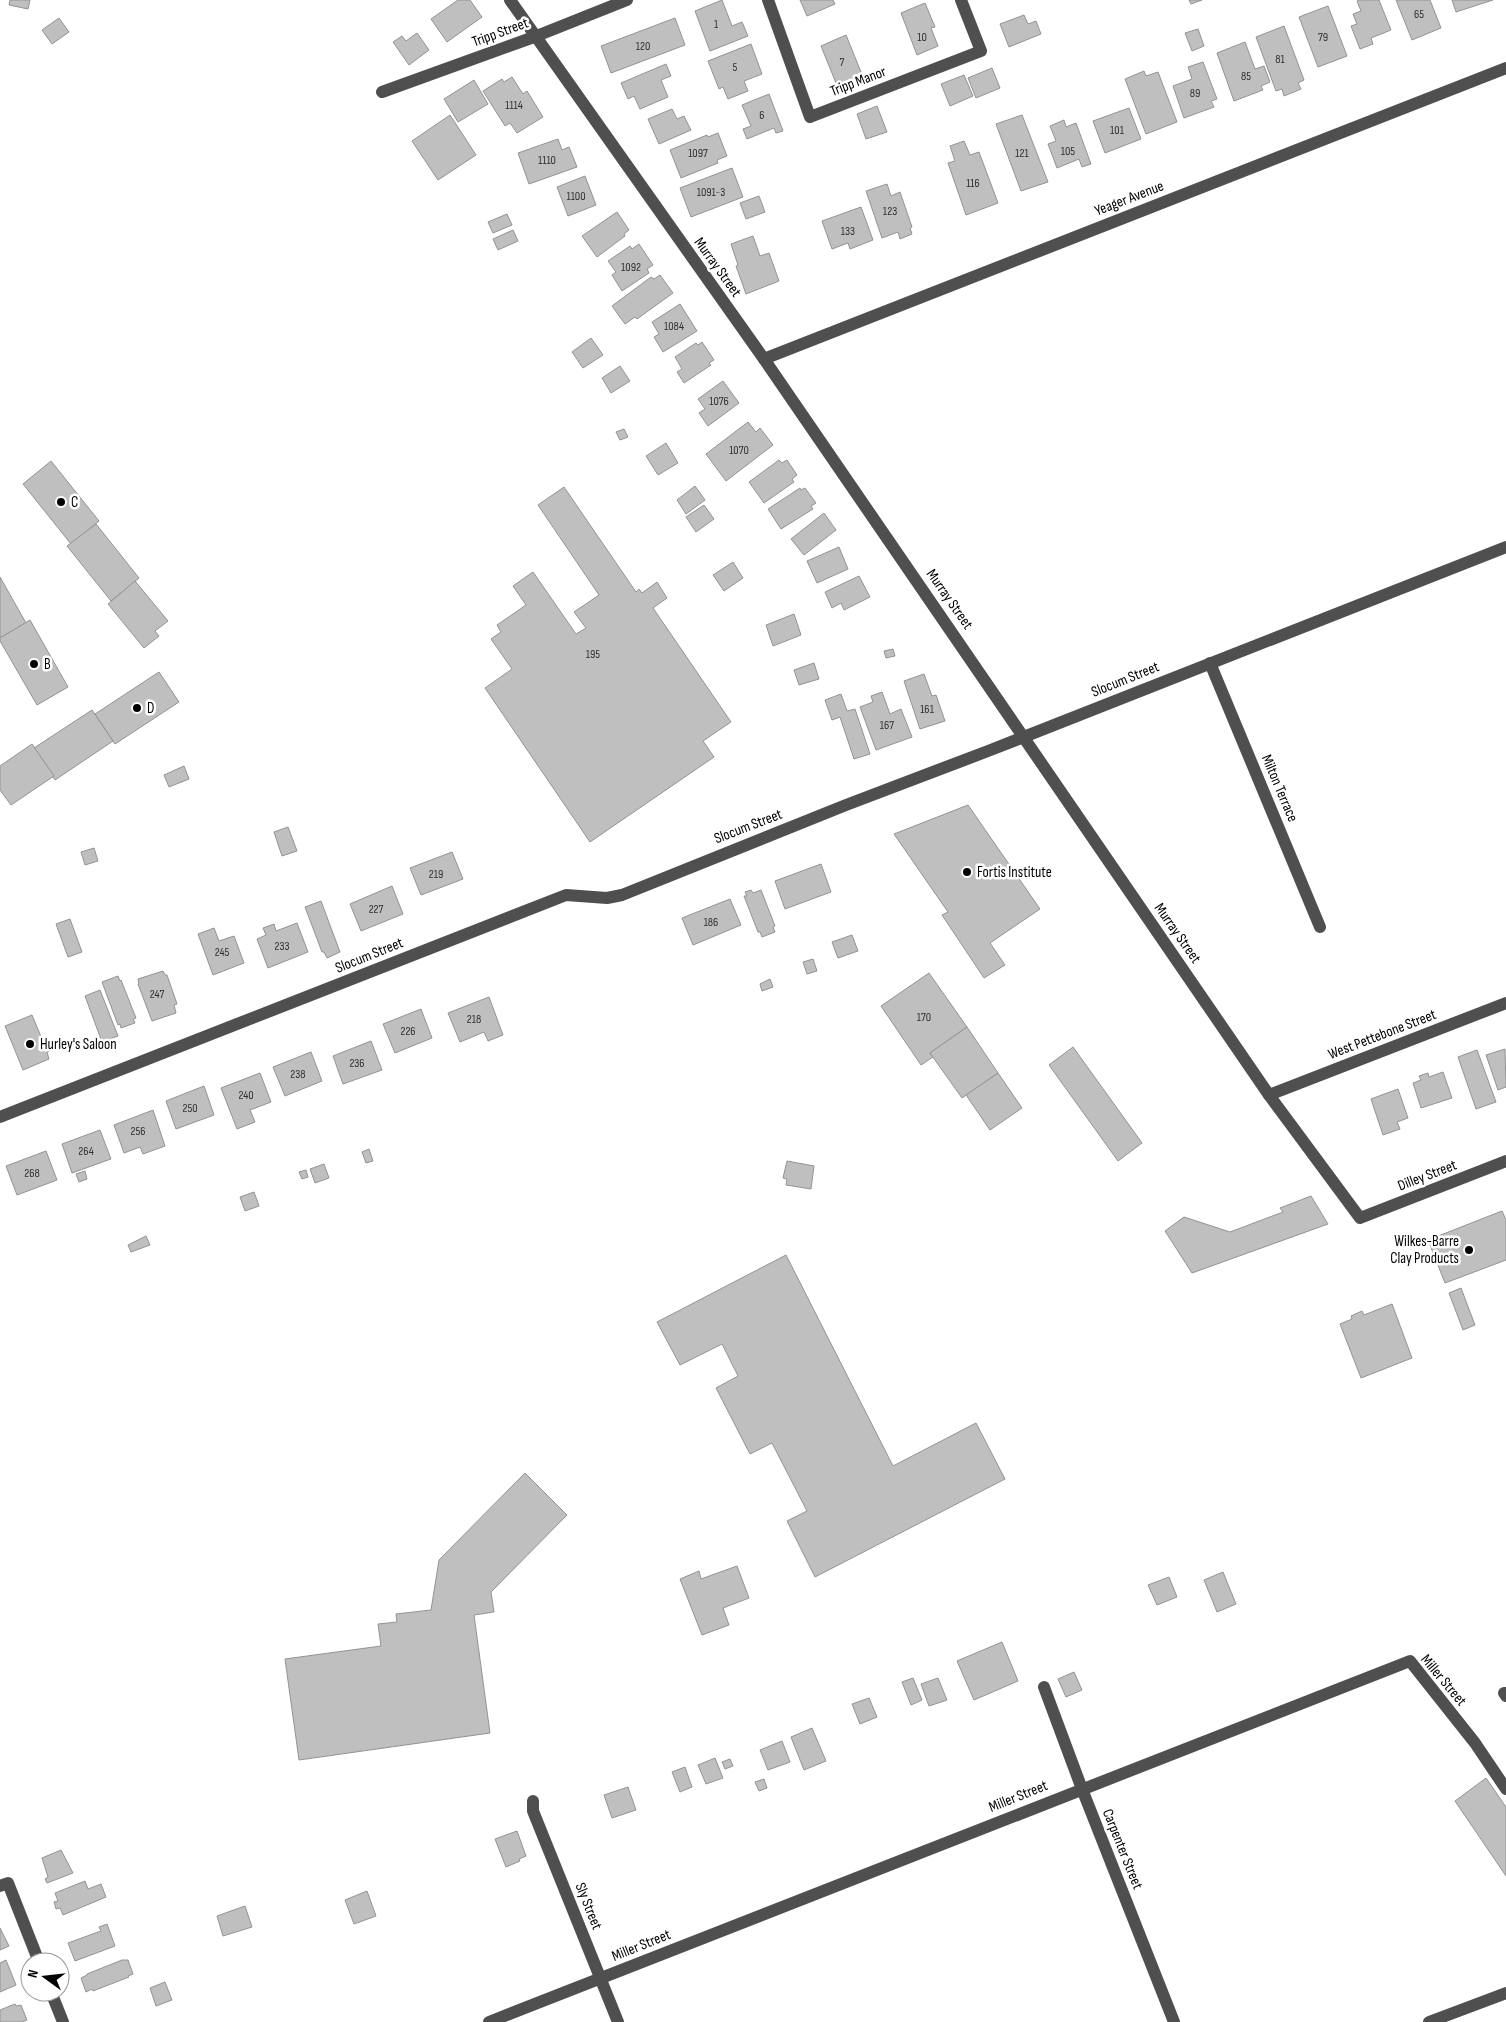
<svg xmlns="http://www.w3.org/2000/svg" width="1506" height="2022" viewBox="0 0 1506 2022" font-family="'Sofia Sans Condensed',sans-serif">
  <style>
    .building { fill: #bfbfbf; stroke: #939393 }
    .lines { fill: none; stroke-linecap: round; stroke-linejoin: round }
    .minor { stroke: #4f4f4f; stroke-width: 12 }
    .poi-dot { fill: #000; stroke: #fff; stroke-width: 2 }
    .labels { text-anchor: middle; stroke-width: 5; stroke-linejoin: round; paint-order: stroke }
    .number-label { font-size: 12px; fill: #303030 }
    .street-label { font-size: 15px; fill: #000; stroke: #fff }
    .poi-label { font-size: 15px; fill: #000; stroke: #fff; text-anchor: start }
  </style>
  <rect width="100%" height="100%" fill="#fff"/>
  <g class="building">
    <polygon points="10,0 30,0 28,9 9,5"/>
    <polygon points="458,0 470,0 482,17 447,42 431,19"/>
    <polygon points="722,0 732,26 742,22 748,36 710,51 695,11"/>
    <polygon points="800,0 833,0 835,4 807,16"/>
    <polygon points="1189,0 1202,0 1191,4"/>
    <polygon points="1359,0 1379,0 1391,30 1371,38 1373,44 1360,49 1351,26 1357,24 1353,14 1361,11 1357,1"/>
    <polygon points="1396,0 1430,0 1441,28 1412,40"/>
    <polygon points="1452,0 1493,0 1456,12"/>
    <polygon points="925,3 935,27 931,28 938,46 917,55 901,13"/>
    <polygon points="1328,6 1347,56 1318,67 1299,17"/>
    <polygon points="1024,15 1028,24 1036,21 1041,34 1009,47 1000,24"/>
    <polygon points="59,18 69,32 52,44 42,30"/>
    <polygon points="675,18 685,45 611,73 601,46"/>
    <polygon points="1284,26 1304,80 1298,83 1301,89 1284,96 1282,89 1276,91 1256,37"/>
    <polygon points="1198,29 1204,46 1192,51 1185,33"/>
    <polygon points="417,33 429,50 409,65 393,42 402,36 406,41"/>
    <polygon points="846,35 863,77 838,88 821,46"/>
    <polygon points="1245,42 1255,69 1264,66 1270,82 1261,86 1263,90 1234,101 1217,53"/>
    <polygon points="751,44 762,74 744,81 748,91 728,99 723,87 719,89 708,61"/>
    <polygon points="1203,62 1217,99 1211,101 1214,107 1184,118 1173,86 1192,79 1188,67"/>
    <polygon points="666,64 671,76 661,80 668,97 640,109 634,96 628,99 621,83"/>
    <polygon points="992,68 1000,88 976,98 968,78"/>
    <polygon points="1144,71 1146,76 1158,72 1177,122 1146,134 1125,79"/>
    <polygon points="964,75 973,96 950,106 941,84"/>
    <polygon points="512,77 523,94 527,91 543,117 517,133 510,123 505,126 483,91 502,79 504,82"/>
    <polygon points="474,80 488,104 458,122 444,99"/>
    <polygon points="769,94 783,131 776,133 774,128 747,139 743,129 751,126 742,105"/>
    <polygon points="877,106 887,132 866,139 857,114"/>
    <polygon points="1129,108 1141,139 1105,153 1093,121"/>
    <polygon points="672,109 677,119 684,116 691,130 659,144 648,119"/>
    <polygon points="450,115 476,155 438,180 412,141"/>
    <polygon points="1022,115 1048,182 1021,191 996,124"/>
    <polygon points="1064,120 1066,127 1076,123 1091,164 1082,167 1079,159 1057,168 1048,144 1056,141 1050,126"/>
    <polygon points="718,133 727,156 717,160 718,163 681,178 670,150 707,135 708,137"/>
    <polygon points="558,139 562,150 569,147 577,167 529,184 518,153"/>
    <polygon points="964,141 970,155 979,152 998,203 966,215 948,163 955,161 950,146"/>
    <polygon points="732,168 743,197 691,217 680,188"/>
    <polygon points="585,176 596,205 568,216 557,187"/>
    <polygon points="887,184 891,196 900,192 912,227 910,228 912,234 900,239 898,232 882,238 866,191"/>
    <polygon points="759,196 765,212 746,219 740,203"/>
    <polygon points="861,207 873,240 850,249 848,243 832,249 822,221"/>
    <polygon points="617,212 629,230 624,234 625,236 597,257 582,236"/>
    <polygon points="507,214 512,225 493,233 488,222"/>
    <polygon points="513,230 518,241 498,250 493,239"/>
    <polygon points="753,236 760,256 769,253 779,281 746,294 736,266 738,265 731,244"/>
    <polygon points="639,244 653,265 647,269 649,273 622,291 612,275 616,272 608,261 630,246 632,249"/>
    <polygon points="660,275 673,293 637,319 635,317 625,324 612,306 651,277 654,279"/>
    <polygon points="680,304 697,331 663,352 654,337 659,334 652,322"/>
    <polygon points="591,338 603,355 583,368 572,352"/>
    <polygon points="702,342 714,360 709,363 711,365 684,383 677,372 682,369 675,357 696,343 698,345"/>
    <polygon points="620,366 630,381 611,393 602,378"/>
    <polygon points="723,381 739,403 708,426 699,413 705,409 698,399"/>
    <polygon points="748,422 756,432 760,428 773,445 726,481 706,454"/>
    <polygon points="624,429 628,437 620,440 616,432"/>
    <polygon points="666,443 678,463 658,475 646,456"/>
    <polygon points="779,460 782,463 787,460 797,475 792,479 794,482 764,503 749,482"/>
    <polygon points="51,461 99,521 71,544 23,484"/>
    <polygon points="695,486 705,500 686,514 677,500"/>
    <polygon points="564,487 636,592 639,589 642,593 657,582 667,598 653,608 731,722 703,741 714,757 590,842 485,688 512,669 491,639 501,632 497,625 526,605 513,586 533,572 576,634 586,628 574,612 599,595 538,505"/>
    <polygon points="800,488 801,490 805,488 816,503 811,506 813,509 781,529 768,509"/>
    <polygon points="704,505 714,519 696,532 686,517"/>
    <polygon points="824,513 836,530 804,555 791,539"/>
    <polygon points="96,524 139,578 111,601 67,546"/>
    <polygon points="839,547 848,569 817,583 807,561"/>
    <polygon points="733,562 743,578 724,591 713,575"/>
    <polygon points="859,576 870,597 844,610 841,603 832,608 825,592"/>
    <polygon points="0,577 26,623 0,638"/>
    <polygon points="135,581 168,621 155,631 159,636 144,648 108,604"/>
    <polygon points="794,614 801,635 773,646 766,625"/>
    <polygon points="30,620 68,687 37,705 0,641 0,638"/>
    <polygon points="893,649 895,656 886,658 884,651"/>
    <polygon points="814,663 819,679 799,685 794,670"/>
    <polygon points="159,672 179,702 115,744 95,714"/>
    <polygon points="924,674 932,696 936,695 945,721 920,729 904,681"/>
    <polygon points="882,692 890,714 901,709 912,737 876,750 860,707 873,702 871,696"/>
    <polygon points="841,694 847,711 855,709 870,754 854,759 840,717 832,720 825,700"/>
    <polygon points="92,710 113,741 55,780 34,748"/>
    <polygon points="32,744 54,776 11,805 0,790 0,766"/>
    <polygon points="184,766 189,779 169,787 164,775"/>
    <polygon points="968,805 1040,909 990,943 1005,965 984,978 942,915 948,912 894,834"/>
    <polygon points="288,827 297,851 282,856 274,832"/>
    <polygon points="94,848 98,861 85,865 81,852"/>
    <polygon points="452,852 463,879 421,895 410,868"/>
    <polygon points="821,864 831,892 785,909 775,881"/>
    <polygon points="392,886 403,914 361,931 350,904"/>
    <polygon points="751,890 753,893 761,890 775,926 773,927 775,932 762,937 760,932 758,932 744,896 747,896 745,892"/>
    <polygon points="730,899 741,925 693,945 682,918"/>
    <polygon points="321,901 340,952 327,958 324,952 322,952 305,907"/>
    <polygon points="70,919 82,952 68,957 56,924"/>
    <polygon points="297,923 308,952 268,968 257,939 266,935 263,928 274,924 276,931"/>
    <polygon points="214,928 219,941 234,936 244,963 213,975 198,934"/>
    <polygon points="852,935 858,951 838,958 832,942"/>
    <polygon points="813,959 817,971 807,974 803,962"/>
    <polygon points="163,971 165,975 167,975 177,1004 174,1005 176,1013 152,1021 138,984 139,984 138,979"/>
    <polygon points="929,973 967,1027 930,1053 933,1057 921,1065 881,1006"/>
    <polygon points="118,976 120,981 121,980 136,1018 133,1019 135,1023 121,1028 120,1024 118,1025 102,982"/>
    <polygon points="770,979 773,987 762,991 760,984"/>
    <polygon points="100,990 118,1036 102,1042 85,996"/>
    <polygon points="489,997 503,1035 488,1041 484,1032 460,1042 448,1013"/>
    <polygon points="421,1009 432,1038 395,1053 383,1024"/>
    <polygon points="32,1015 42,1039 46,1037 51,1050 47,1052 49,1059 23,1070 5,1026"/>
    <polygon points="967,1027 998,1073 962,1098 930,1053"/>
    <polygon points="371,1041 382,1070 343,1084 333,1056"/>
    <polygon points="1073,1047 1142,1143 1118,1161 1049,1065"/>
    <polygon points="1505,1049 1506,1087 1498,1090 1486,1055"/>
    <polygon points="1477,1050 1496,1102 1476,1109 1458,1057"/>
    <polygon points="311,1052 322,1081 285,1096 273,1067"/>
    <polygon points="1443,1072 1452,1098 1421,1108 1413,1083 1421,1080 1419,1076 1428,1073 1429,1077"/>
    <polygon points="260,1073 271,1102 250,1110 255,1122 237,1129 221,1088"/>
    <polygon points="998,1073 1022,1108 990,1130 966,1095"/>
    <polygon points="204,1086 214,1115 176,1129 166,1101"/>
    <polygon points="1398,1089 1408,1118 1397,1122 1400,1129 1383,1135 1371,1099"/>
    <polygon points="153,1110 165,1146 143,1154 140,1147 124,1153 114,1125"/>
    <polygon points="100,1130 111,1159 72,1173 62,1144"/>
    <polygon points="369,1149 373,1161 366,1163 362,1152"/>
    <polygon points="46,1151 57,1180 17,1195 6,1166"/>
    <polygon points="787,1161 814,1166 811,1189 786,1185 787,1179 783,1178"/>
    <polygon points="324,1164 329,1178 315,1183 310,1169"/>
    <polygon points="306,1170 308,1177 302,1179 299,1172"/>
    <polygon points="85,1171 87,1179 79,1182 76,1174"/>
    <polygon points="254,1192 259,1206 245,1211 240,1197"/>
    <polygon points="1311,1196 1328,1224 1192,1273 1165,1231 1184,1217 1230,1232 1283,1212 1280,1208"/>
    <polygon points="1502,1211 1506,1220 1506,1260 1445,1283 1428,1240"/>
    <polygon points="146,1236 150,1245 131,1252 128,1245"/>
    <polygon points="786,1255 893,1466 976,1423 1005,1479 815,1577 787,1521 807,1511 772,1443 750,1454 716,1388 738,1376 722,1344 680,1365 657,1322"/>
    <polygon points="1461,1288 1475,1325 1463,1330 1449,1293"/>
    <polygon points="1392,1304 1412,1358 1361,1378 1340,1324 1352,1319 1351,1316 1362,1311 1364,1315"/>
    <polygon points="525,1473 567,1515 491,1592 494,1612 474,1615 490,1733 299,1760 285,1659 381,1646 378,1624 397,1622 396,1614 431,1610 439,1560"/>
    <polygon points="737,1566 749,1598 723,1608 729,1625 702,1635 680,1579 699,1571 701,1579"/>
    <polygon points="1223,1572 1236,1604 1217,1612 1204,1580"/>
    <polygon points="1169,1577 1177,1597 1157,1605 1148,1585"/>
    <polygon points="1002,1642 1018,1681 974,1700 957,1661"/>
    <polygon points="1074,1672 1082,1690 1066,1697 1058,1679"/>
    <polygon points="913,1678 922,1700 911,1705 902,1682"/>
    <polygon points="938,1678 947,1700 929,1706 921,1684"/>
    <polygon points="869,1698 877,1717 860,1724 852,1704"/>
    <polygon points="812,1728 826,1761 804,1770 791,1737"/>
    <polygon points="782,1741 790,1762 768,1770 760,1750"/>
    <polygon points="715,1758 723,1778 706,1784 698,1765"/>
    <polygon points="730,1759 733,1766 725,1769 722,1762"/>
    <polygon points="685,1767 692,1787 680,1792 672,1772"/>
    <polygon points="1486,1778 1506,1807 1506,1876 1455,1801"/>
    <polygon points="764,1779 767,1788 759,1791 755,1782"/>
    <polygon points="628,1787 636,1810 612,1818 604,1795"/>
    <polygon points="517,1831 526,1856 519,1859 520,1861 506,1867 495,1839"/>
    <polygon points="61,1850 73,1873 47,1883 45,1879 48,1877 42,1858"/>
    <polygon points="85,1881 88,1889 101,1884 106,1897 63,1915 60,1908 56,1909 54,1902 58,1901 55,1893"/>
    <polygon points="367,1891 376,1916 354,1924 345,1900"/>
    <polygon points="245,1906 252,1927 223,1936 217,1916"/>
    <polygon points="107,1924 115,1946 75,1961 68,1943 101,1931 99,1927"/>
    <polygon points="0,1928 9,1946 0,1950"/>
    <polygon points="6,1960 16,1985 0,1992 0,1963"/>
    <polygon points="122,1960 128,1960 133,1974 128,1976 129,1977 93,1991 92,1989 86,1992 81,1978 87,1975 87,1974"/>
    <polygon points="165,1982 172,2000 156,2006 150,1988"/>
    <polygon points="15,2004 16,2006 21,2005 27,2020 22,2022 0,2022 0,2010"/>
  </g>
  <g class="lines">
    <g class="minor">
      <polyline points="510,0 764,359 1269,1095 1360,1218 1506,1161"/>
      <polyline points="768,0 810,117 981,51 961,0"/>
      <polyline points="382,92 534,37 627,0"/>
      <polyline points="764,359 1506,68"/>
      <polyline points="1210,663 1320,927"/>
      <polyline points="1269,1095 1506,1003"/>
      <polyline points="0,1117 566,895 607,898 622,895 846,805 988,751 1506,547"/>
      <polyline points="1044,1687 1082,1789 1174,2022"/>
      <polyline points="1506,1693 1504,1693 1506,1696"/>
      <polyline points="533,1801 533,1811 618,2022"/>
      <polyline points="0,1886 8,1883 39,1962"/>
      <polyline points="51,1992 63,2022"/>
      <polyline points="489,2022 1410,1661 1475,1743 1506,1789"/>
      <polyline points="1429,2022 1506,1993"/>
    </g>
  </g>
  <g class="poi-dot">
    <circle cx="61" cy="502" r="5"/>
    <circle cx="34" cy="664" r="5"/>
    <circle cx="137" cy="708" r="5"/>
    <circle cx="967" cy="872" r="5"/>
    <circle cx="30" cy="1044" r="5"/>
    <circle cx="1469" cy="1250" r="5"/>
  </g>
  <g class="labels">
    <g class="number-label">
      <text x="1419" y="18">65</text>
      <text x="716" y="28">1</text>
      <text x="922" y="41">10</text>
      <text x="1323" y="41">79</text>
      <text x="643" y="50">120</text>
      <text x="1280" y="63">81</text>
      <text x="842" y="66">7</text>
      <text x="735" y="71">5</text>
      <text x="1246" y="80">85</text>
      <text x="1195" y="97">89</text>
      <text x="514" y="109">1114</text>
      <text x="762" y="119">6</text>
      <text x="1117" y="134">101</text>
      <text x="1068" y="155">105</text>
      <text x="698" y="157">1097</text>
      <text x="1022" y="157">121</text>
      <text x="547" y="164">1110</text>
      <text x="973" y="187">116</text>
      <text x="711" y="196">1091-3</text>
      <text x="576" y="200">1100</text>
      <text x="890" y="215">123</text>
      <text x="848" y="235">133</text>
      <text x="631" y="271">1092</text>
      <text x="674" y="330">1084</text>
      <text x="719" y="405">1076</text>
      <text x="739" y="454">1070</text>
      <text x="593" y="658">195</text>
      <text x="927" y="713">161</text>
      <text x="887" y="729">167</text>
      <text x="436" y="878">219</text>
      <text x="376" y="913">227</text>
      <text x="711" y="926">186</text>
      <text x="282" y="950">233</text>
      <text x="222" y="956">245</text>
      <text x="157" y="998">247</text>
      <text x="924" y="1021">170</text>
      <text x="474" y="1023">218</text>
      <text x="408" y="1035">226</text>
      <text x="357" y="1067">236</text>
      <text x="298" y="1078">238</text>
      <text x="246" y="1099">240</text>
      <text x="190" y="1112">250</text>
      <text x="138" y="1135">256</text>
      <text x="86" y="1155">264</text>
      <text x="32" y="1177">268</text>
    </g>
    <g class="street-label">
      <text transform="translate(500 32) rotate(-20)" y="5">Tripp Street</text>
      <text transform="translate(858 81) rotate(-21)" y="5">Tripp Manor</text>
      <text transform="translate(1129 198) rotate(-21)" y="5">Yeager Avenue</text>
      <text transform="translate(718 267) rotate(54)" y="5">Murray Street</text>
      <text transform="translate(950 599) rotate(55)" y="5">Murray Street</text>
      <text transform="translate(1125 679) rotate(-22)" y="5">Slocum Street</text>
      <text transform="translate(1280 788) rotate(67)" y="5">Milton Terrace</text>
      <text transform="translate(748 826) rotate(-21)" y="5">Slocum Street</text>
      <text transform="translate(1178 933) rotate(55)" y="5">Murray Street</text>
      <text transform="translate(369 955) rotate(-22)" y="5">Slocum Street</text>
      <text transform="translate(1382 1034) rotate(-21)" y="5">West Pettebone Street</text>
      <text transform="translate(1427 1175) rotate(-21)" y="5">Dilley Street</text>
      <text transform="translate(1444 1680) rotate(50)" y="5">Miller Street</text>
      <text transform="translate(1018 1796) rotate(-22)" y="5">Miller Street</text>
      <text transform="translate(1123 1849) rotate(68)" y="5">Carpenter Street</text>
      <text transform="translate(589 1906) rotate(68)" y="5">Sly Street</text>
      <text transform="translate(641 1945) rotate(-22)" y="5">Miller Street</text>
    </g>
    <g class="poi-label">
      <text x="71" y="507">C</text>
      <text x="44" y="669">B</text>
      <text x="147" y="713">D</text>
      <text x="977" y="877">Fortis Institute</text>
      <text x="40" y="1049">Hurley's Saloon</text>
      <text x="1459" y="1246" text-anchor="end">Wilkes-Barre<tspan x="1459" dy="17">Clay Products</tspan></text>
    </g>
  </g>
  <g transform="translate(45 1977) rotate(285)"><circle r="24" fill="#ffffff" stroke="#999999"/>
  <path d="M0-4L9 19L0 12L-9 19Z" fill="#000000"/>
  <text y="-8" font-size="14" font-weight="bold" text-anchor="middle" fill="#000000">N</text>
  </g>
</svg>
